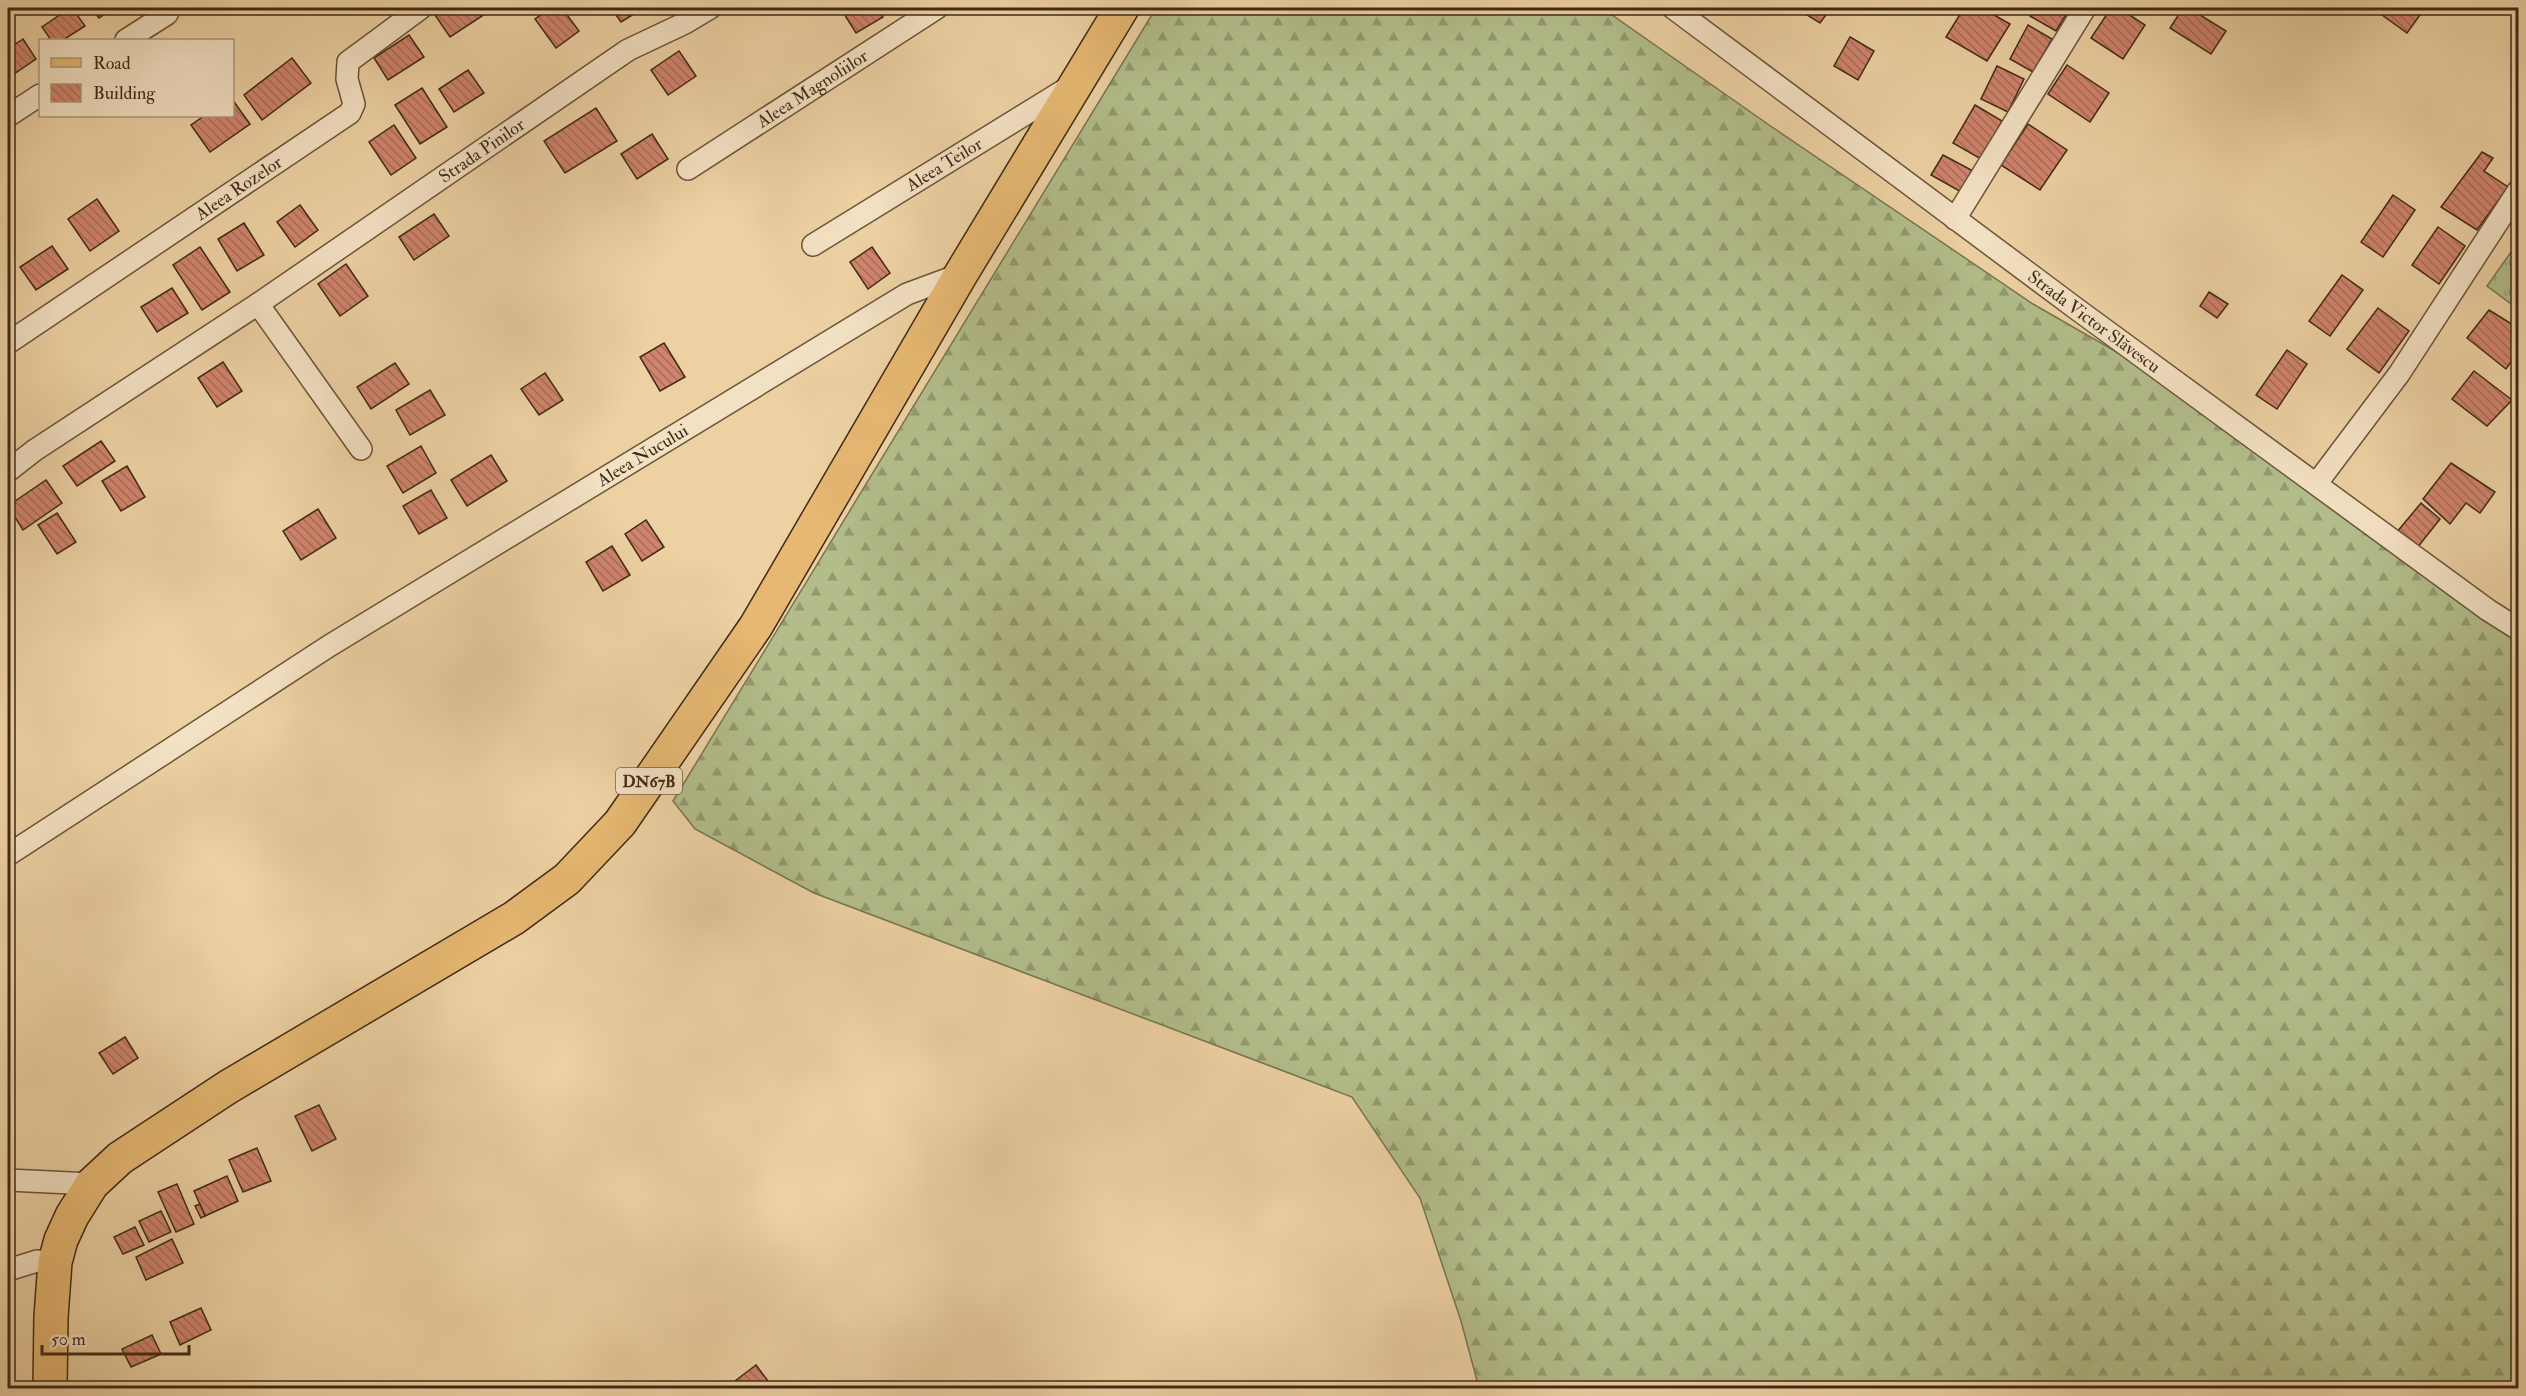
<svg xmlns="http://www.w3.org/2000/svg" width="2526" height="1396" viewBox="0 0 2526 1396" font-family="'IM FELL Double Pica',serif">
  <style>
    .grass { fill: url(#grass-tufts); stroke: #787450; stroke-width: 1.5 }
    .forest { fill: url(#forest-firs); stroke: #787450; stroke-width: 1.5 }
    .building { fill: url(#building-back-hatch); stroke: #3f2a17; stroke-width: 1.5 }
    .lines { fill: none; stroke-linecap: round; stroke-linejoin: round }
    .minor-casing { stroke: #6a543a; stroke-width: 24 }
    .primary-casing { stroke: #3f2a17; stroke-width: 36 }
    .minor { stroke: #f3e1c3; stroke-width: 21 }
    .primary { stroke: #e6b872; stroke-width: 33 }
    .labels { text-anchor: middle; stroke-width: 6; stroke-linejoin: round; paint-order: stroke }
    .shield { fill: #f3e1c3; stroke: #75614b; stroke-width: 1.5 }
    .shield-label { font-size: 16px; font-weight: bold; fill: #3f2a17 }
    .street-label { font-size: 18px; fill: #3f2a17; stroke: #f3e1c3 }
  </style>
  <defs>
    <pattern id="grass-tufts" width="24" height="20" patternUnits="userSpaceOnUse" patternTransform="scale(1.5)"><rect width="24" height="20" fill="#b2bd8a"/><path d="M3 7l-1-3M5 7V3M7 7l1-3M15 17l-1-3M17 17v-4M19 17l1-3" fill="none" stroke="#929a70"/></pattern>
    <pattern id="forest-firs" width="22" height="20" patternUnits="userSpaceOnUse" patternTransform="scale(1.5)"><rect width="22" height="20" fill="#b2bd8a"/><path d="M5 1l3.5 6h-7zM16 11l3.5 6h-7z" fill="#929a70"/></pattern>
    <pattern id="building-back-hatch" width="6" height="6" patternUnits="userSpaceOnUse" patternTransform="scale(1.5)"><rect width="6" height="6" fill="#d0846d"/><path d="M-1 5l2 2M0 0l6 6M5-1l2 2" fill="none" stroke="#aa6c59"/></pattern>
  </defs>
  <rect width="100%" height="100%" fill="#edd1a3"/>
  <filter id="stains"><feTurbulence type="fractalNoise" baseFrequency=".00333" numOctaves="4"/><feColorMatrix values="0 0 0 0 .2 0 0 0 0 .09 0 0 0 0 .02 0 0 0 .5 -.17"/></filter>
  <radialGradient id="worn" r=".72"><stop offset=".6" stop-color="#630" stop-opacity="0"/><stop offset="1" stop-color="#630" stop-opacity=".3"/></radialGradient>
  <polygon class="grass" points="2516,245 2518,247 2518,309 2487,286"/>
  <polygon class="forest" points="1156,8 1602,8 1772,127 2033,304 2176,386 2306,490 2449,594 2518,636 2518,1388 1479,1388 1461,1321 1420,1198 1352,1097 814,893 695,829 673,801"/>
  <g class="building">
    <polygon points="70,8 72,8 85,26 63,40 51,40 42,27"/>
    <polygon points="91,8 113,8 99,18"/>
    <polygon points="447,8 480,8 485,14 450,37 435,15"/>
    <polygon points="551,8 562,8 579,31 556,48 535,19"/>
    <polygon points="611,8 641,8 642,9 621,22"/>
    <polygon points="845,8 877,8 883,17 856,33 841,9"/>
    <polygon points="1796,8 1831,8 1820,23"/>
    <polygon points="1964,8 1982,8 2010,24 1987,61 1946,37"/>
    <polygon points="2035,8 2070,8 2056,31 2030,16"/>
    <polygon points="2111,8 2119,8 2145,25 2123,59 2091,38"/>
    <polygon points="2183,8 2189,8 2226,31 2211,54 2170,28"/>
    <polygon points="2381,8 2425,8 2407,33 2378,12"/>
    <polygon points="2028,25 2052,39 2033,72 2010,59"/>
    <polygon points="409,35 424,57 388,80 374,58"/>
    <polygon points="1850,37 1874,51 1858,80 1834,66"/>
    <polygon points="23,39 36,59 8,78 8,49"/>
    <polygon points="679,51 696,76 668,95 651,70"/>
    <polygon points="292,58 311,83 262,120 244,95"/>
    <polygon points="2067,65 2109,93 2090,122 2048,94"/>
    <polygon points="1997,66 2024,79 2008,112 1981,99"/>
    <polygon points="468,70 484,93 454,112 439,89"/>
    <polygon points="422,88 447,127 420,144 395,105"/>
    <polygon points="232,99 250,124 210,152 191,125 204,116 232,116"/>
    <polygon points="1975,105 2002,121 1981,159 1953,143"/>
    <polygon points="596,108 617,141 565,173 544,141"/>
    <polygon points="2028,124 2067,150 2040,190 2001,165"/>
    <polygon points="394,125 416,158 391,175 369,142"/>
    <polygon points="652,134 668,159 637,179 621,154"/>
    <polygon points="2482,152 2493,158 2484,171 2508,187 2477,230 2441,207"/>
    <polygon points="1943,155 1975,172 1963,193 1931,175"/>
    <polygon points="2393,195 2415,210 2383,257 2361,242"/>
    <polygon points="97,199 119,231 90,251 68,219"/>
    <polygon points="300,205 318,230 295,247 277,222"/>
    <polygon points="434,214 449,236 414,260 399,237"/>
    <polygon points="244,223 264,255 237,271 218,239"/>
    <polygon points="2438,227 2465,246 2439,284 2412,265"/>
    <polygon points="52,246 68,269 36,290 20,267"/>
    <polygon points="200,247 230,292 202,310 173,265"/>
    <polygon points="872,247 890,273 868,289 850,262"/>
    <polygon points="346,264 368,296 340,316 318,284"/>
    <polygon points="2342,275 2363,290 2330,336 2309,321"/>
    <polygon points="172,288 188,313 157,332 141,307"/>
    <polygon points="2209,292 2228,304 2217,318 2200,306"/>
    <polygon points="2378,308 2409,331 2379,373 2347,349"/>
    <polygon points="2489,310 2518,328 2518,352 2506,369 2467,338"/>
    <polygon points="664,343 685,377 660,391 640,357"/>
    <polygon points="2287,350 2307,364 2277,409 2256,395"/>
    <polygon points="223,362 242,391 217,407 198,378"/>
    <polygon points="395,363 409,384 371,409 357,387"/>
    <polygon points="2474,371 2512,400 2487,426 2452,399"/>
    <polygon points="545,373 563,400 539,415 521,389"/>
    <polygon points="430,390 445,415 410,435 396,410"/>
    <polygon points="101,441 115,461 77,486 63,466"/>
    <polygon points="421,446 436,473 403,493 387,466"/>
    <polygon points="491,455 507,481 467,506 451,480"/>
    <polygon points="2451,463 2495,492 2480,513 2466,503 2450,524 2423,499"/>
    <polygon points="127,466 145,497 121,511 102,481"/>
    <polygon points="46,480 62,503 23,530 8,506"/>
    <polygon points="431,490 447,518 419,534 403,506"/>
    <polygon points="2421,503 2440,519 2417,548 2397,532"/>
    <polygon points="318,509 336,538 301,560 283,531"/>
    <polygon points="57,513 76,542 57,554 38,525"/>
    <polygon points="646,520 664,547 642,561 625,534"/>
    <polygon points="612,546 630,575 603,591 586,562"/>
    <polygon points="125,1037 138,1058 113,1074 99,1053"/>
    <polygon points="319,1105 336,1139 312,1151 295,1116"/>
    <polygon points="257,1148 271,1181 243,1192 229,1160"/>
    <polygon points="227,1176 238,1201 205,1216 194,1191"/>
    <polygon points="177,1184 194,1224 176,1232 158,1192"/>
    <polygon points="200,1204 205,1216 201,1218 195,1206"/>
    <polygon points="161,1211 171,1232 149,1242 139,1221"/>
    <polygon points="135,1227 144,1245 123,1254 114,1237"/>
    <polygon points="172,1239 183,1263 146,1280 136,1257"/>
    <polygon points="201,1308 211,1330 180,1345 170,1322"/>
    <polygon points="152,1335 161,1354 131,1367 122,1349"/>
    <polygon points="756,1365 771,1385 766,1388 735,1388 731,1384"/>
  </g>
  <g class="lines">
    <g class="minor-casing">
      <g id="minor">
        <path id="s1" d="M1673,8L2078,310L2488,610L2518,629"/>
        <polyline points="126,40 167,14 170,8"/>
        <polyline points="8,116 40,95"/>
        <path id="s2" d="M688,169L937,8"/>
        <polyline points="1955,219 2085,8"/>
        <path id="s3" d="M813,245L1071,86"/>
        <polyline points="258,304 361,449"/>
        <path id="s4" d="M8,343L350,113L354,104L347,79L348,62L421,8"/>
        <path id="s5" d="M8,471L35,450L258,304L628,50L685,23L710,8"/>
        <polyline points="2317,483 2399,374 2518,191"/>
        <path id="s6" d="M8,855L329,646L907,294L961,274"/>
        <polyline points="8,1180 92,1184"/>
        <polyline points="8,1270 37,1261 55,1262"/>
      </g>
    </g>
    <g class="primary-casing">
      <polyline id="primary" points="50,1388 51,1317 55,1262 61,1240 72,1216 92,1184 120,1158 228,1087 514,918 567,879 620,823 756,626 961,274 1122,8"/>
    </g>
    <use href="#minor" class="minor"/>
    <use href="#primary" class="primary"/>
  </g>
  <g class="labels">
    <rect class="shield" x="616" y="768" width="66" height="26" rx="4.5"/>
    <g class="shield-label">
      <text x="649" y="787">DN67B</text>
    </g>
    <g class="street-label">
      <text dy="6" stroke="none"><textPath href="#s2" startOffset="148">Aleea Magnoliilor</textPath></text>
      <text dy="6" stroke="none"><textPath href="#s5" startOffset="572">Strada Pinilor</textPath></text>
      <text dy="6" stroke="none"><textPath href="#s3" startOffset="154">Aleea Teilor</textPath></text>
      <text dy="6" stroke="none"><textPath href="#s4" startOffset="278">Aleea Rozelor</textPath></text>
      <text dy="6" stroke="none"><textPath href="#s1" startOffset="525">Strada Victor Slăvescu</textPath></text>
      <text dy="6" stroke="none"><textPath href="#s6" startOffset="750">Aleea Nucului</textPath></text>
    </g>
  </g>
  <rect width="2526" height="1396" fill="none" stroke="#edd1a3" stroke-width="30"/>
  <rect x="9" y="9" width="2508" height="1378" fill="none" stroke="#3f2a17" stroke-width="3"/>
  <rect x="15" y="15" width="2496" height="1366" fill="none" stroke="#3f2a17" stroke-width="1.5"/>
  <rect x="39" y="39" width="195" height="78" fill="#f3e1c3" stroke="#ab987e" stroke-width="1.5"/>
  <rect x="51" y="58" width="30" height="9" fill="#e6b872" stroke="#ab987e" stroke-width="1.5"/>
  <text x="93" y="69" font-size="18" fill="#3f2a17">Road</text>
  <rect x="51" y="84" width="30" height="18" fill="url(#building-back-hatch)" stroke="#ab987e" stroke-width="1.5"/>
  <text x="93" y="99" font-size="18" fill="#3f2a17">Building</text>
  <path d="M42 1345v9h147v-9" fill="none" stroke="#3f2a17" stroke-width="3"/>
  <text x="51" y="1345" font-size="18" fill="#3f2a17" stroke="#f3e1c3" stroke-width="4.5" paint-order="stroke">50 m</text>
  <rect width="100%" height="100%" filter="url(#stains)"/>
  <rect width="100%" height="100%" fill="url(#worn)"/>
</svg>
